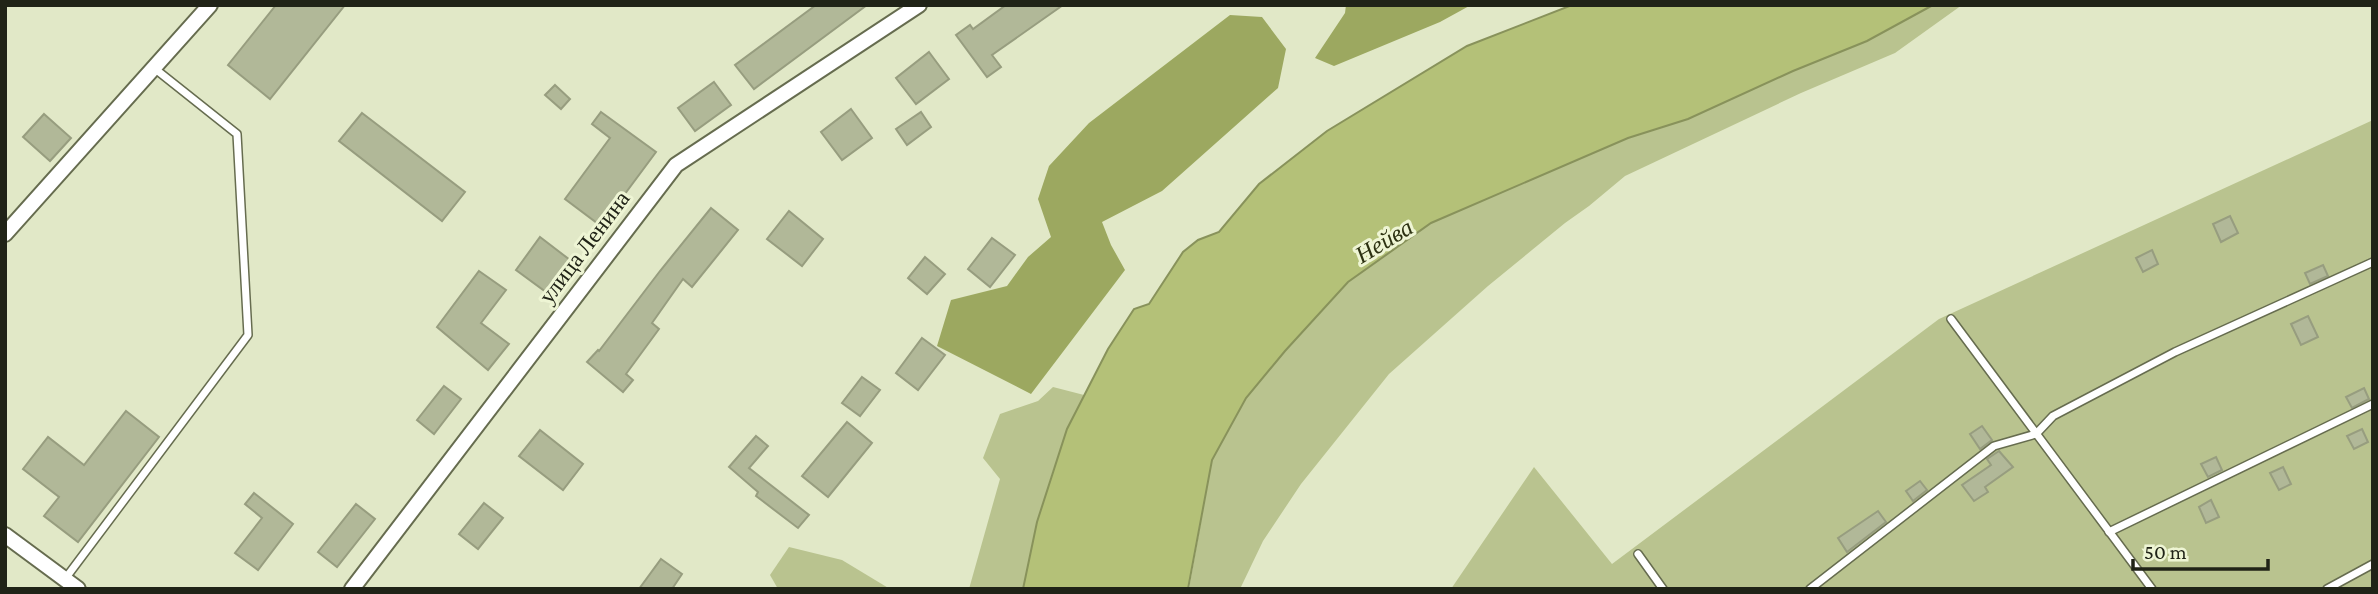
<svg xmlns="http://www.w3.org/2000/svg" width="2378" height="594" viewBox="0 0 2378 594" font-family="'Crimson Pro',serif">
  <style>
    .green { fill: #b9c38f }
    .forest { fill: #9ca860 }
    .water { fill: #b4c178; stroke: #88925b; stroke-width: 2 }
    .building { fill: #b1b898; stroke: #979d7f; stroke-width: 2 }
    .lines { fill: none; stroke-linecap: round; stroke-linejoin: round }
    .lane-casing { stroke: #666c4f; stroke-width: 10 }
    .street-casing { stroke: #666c4f; stroke-width: 18 }
    .lane { stroke: #fff; stroke-width: 7 }
    .street { stroke: #fff; stroke-width: 14 }
    .labels { text-anchor: middle; stroke-width: 6; stroke-linejoin: round; paint-order: stroke }
    .street-label { font-size: 23px; fill: #202317; stroke: #eef5d4 }
    .water-label { font-size: 24px; font-style: italic; fill: #2c3111; stroke: #eef5d4 }
  </style>
  <rect width="100%" height="100%" fill="#e1e8c7"/>
  <g class="green">
    <polygon points="1933,5 1962,5 1895,53 1801,93 1625,176 1589,206 1565,223 1488,286 1389,374 1301,484 1263,541 1240,589 1189,589 1212,460 1246,398 1285,351 1348,282 1431,223 1628,138 1688,119 1793,71 1867,41"/>
    <polygon points="2373,120 2373,589 1451,589 1534,467 1612,564 1939,319"/>
    <path d="M1053,387L1084,395C1053,456 1037,522 1023,589H969L1000,479L983,458L1000,414L1038,401Z"/>
    <polygon points="789,547 842,560 890,589 778,589 770,575"/>
  </g>
  <g class="forest">
    <polygon points="1346,5 1471,5 1440,22 1334,66 1315,58 1345,13"/>
    <polygon points="1230,15 1262,17 1286,49 1278,88 1162,191 1102,222 1111,245 1125,270 1031,394 937,346 951,300 1007,286 1028,257 1051,237 1038,199 1049,166 1089,123"/>
  </g>
  <polygon class="water" points="1572,5 1933,5 1867,41 1793,71 1688,119 1628,138 1431,223 1348,282 1285,351 1246,398 1212,460 1188,589 1023,589 1037,522 1067,429 1108,349 1134,309 1149,304 1183,252 1198,240 1219,232 1259,184 1327,131 1467,46"/>
  <g class="building">
    <polygon points="276,5 345,5 270,99 228,65"/>
    <polygon points="816,5 867,5 754,89 735,65"/>
    <polygon points="1006,5 1063,5 992,55 1001,67 987,77 956,35 970,25 973,29"/>
    <polygon points="929,52 949,79 916,104 896,78"/>
    <polygon points="714,82 731,105 695,131 678,108"/>
    <polygon points="555,85 570,99 561,109 545,95"/>
    <polygon points="851,109 872,138 842,160 821,132"/>
    <polygon points="601,112 656,152 601,226 565,199 610,138 592,124"/>
    <polygon points="921,112 931,127 907,145 896,129"/>
    <polygon points="362,113 465,192 442,221 339,141"/>
    <polygon points="44,114 71,138 50,161 23,137"/>
    <polygon points="711,208 738,230 692,287 683,279 652,323 659,329 626,374 633,380 623,392 587,362 598,350 599,351 660,271"/>
    <polygon points="789,211 823,239 802,266 767,239"/>
    <polygon points="2230,216 2238,233 2221,242 2213,224"/>
    <polygon points="540,237 570,260 546,292 516,270"/>
    <polygon points="992,238 1015,255 990,287 968,269"/>
    <polygon points="2152,250 2158,264 2143,272 2136,258"/>
    <polygon points="925,257 945,274 927,294 908,278"/>
    <polygon points="2323,265 2328,276 2310,284 2305,273"/>
    <polygon points="479,271 506,290 481,323 509,344 488,370 437,327"/>
    <polygon points="2308,316 2318,337 2301,345 2291,324"/>
    <polygon points="922,338 945,355 918,390 896,373"/>
    <polygon points="862,377 880,390 860,416 842,403"/>
    <polygon points="444,386 461,399 434,434 417,420"/>
    <polygon points="2364,388 2369,399 2352,408 2346,397"/>
    <polygon points="126,411 159,437 78,542 44,516 59,497 23,469 48,437 84,465"/>
    <polygon points="847,422 872,443 828,497 802,476"/>
    <polygon points="1982,426 1992,440 1980,449 1970,434"/>
    <polygon points="2362,429 2368,442 2354,449 2347,436"/>
    <polygon points="540,430 583,464 563,490 519,456"/>
    <polygon points="756,436 768,446 749,468 809,515 798,528 756,496 758,492 729,467"/>
    <polygon points="1999,451 2013,467 1985,487 1988,492 1974,501 1962,485 1991,465 1987,459"/>
    <polygon points="2216,457 2222,470 2208,477 2201,464"/>
    <polygon points="2283,467 2291,484 2279,490 2270,473"/>
    <polygon points="1920,481 1927,490 1913,501 1906,491"/>
    <polygon points="254,493 293,524 258,570 235,553 262,518 245,504"/>
    <polygon points="2211,500 2219,517 2206,523 2199,507"/>
    <polygon points="484,503 503,518 478,549 459,534"/>
    <polygon points="356,504 375,519 337,567 318,552"/>
    <polygon points="1878,511 1886,522 1847,552 1838,538"/>
    <polygon points="661,559 682,574 672,589 639,589"/>
  </g>
  <g class="lines">
    <g class="lane-casing">
      <g id="lane">
        <polyline points="1951,319 2152,589"/>
        <polyline points="2109,532 2373,404"/>
        <polyline points="1638,554 1663,589"/>
        <polyline points="65,579 248,335 237,134 154,68"/>
        <polyline points="1810,589 1994,446 2036,434 2053,416 2175,352 2373,262"/>
        <polyline points="2327,589 2373,564"/>
      </g>
    </g>
    <g class="street-casing">
      <g id="street">
        <polyline points="5,234 210,5"/>
        <polyline points="5,535 78,589"/>
        <polyline points="352,589 676,165 919,5"/>
      </g>
    </g>
    <use href="#lane" class="lane"/>
    <use href="#street" class="street"/>
  </g>
  <g class="labels">
    <g class="street-label">
      <text transform="translate(584 247) rotate(-53)" y="8">улица Ленина</text>
    </g>
    <g class="water-label">
      <text transform="translate(1384 241) rotate(-31)" y="8">Нейва</text>
    </g>
  </g>
  <rect width="2378" height="594" fill="none" stroke="#202317" stroke-width="14"/>
  <path d="M2133 559v10h135v-10" fill="none" stroke="#202317" stroke-width="3.5"/>
  <text x="2144" y="559" font-size="21" fill="#202317" stroke="#eef5d4" stroke-width="5" paint-order="stroke">50 m</text>
</svg>
